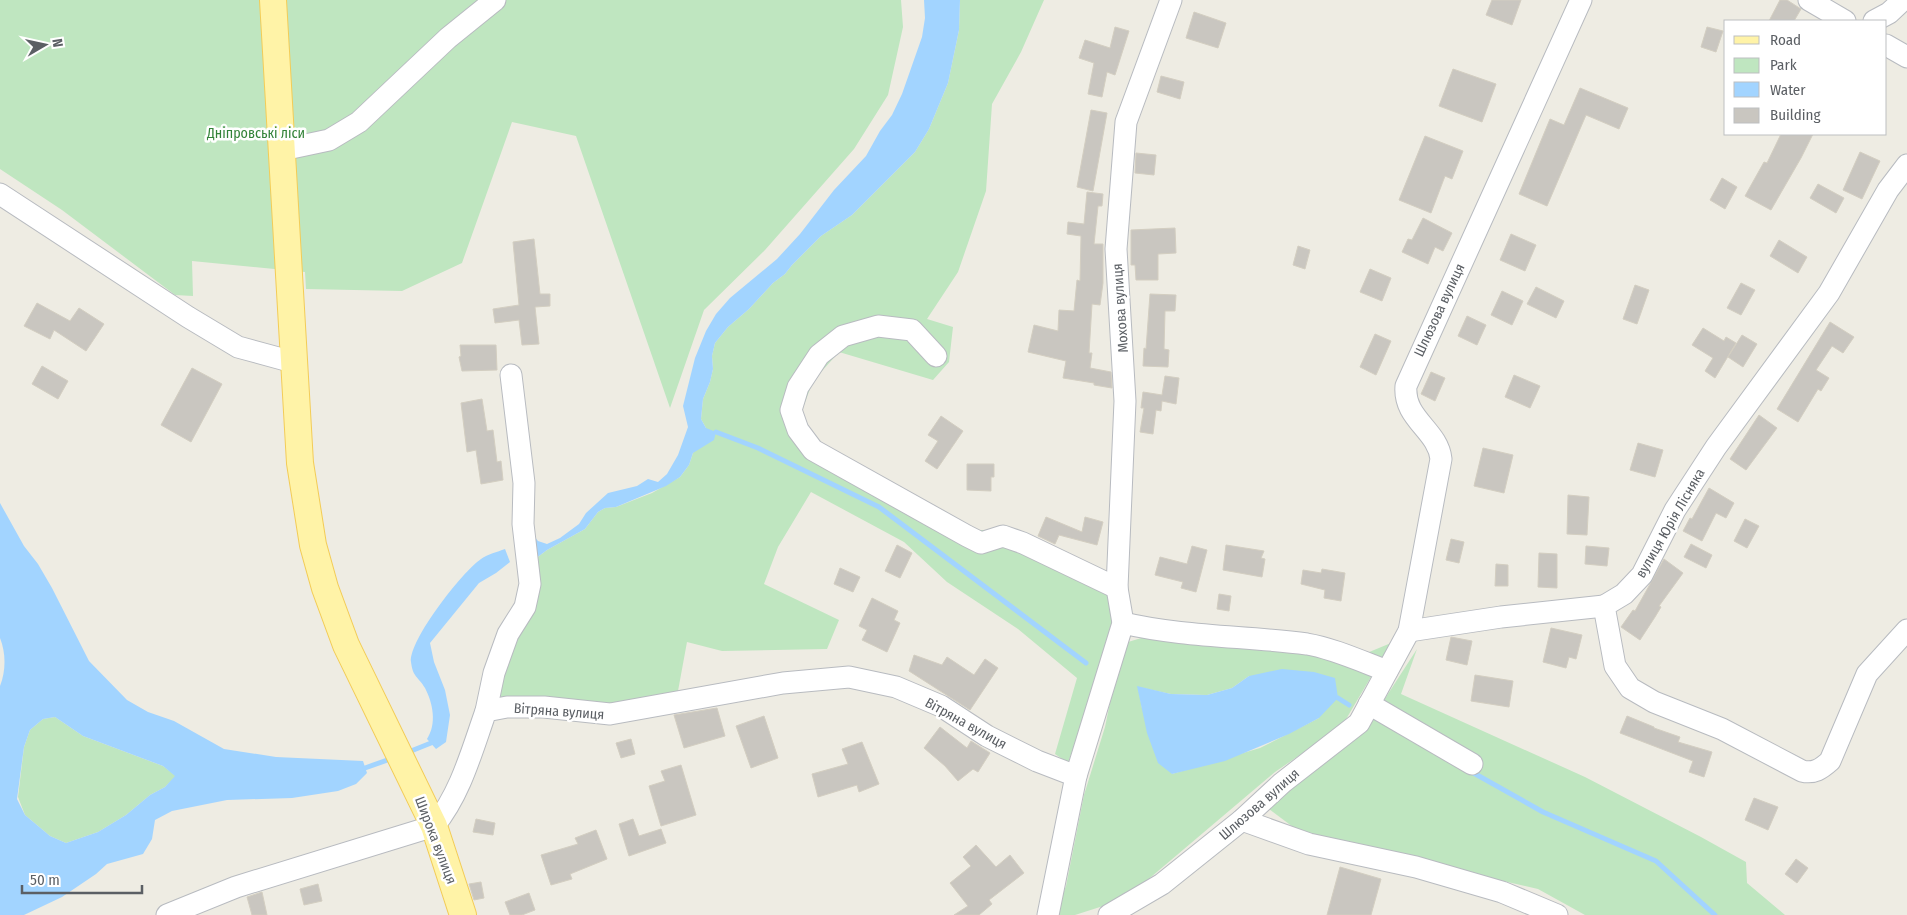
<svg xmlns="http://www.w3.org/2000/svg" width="1907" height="915" viewBox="0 0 1907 915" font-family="'Fira Sans Condensed',sans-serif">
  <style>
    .green { fill: #bfe6c0; fill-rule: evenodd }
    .water { fill: #a2d4ff; fill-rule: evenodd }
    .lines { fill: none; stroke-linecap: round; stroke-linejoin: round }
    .stream { stroke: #a2d4ff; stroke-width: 5 }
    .building { fill: #c9c6c0; stroke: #d3cec1 }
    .minor-casing { stroke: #b8bbc0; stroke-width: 23 }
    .major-casing { stroke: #f3cc57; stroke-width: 28 }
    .minor { stroke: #fff; stroke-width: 21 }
    .major { stroke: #fff3a7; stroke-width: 26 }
    .labels { text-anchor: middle; stroke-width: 5; stroke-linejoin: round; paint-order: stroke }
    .park-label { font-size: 14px; fill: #338339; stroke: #fff }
    .street-label { font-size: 14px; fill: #5b5f64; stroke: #fff }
  </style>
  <rect width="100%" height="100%" fill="#eeece3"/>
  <g class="green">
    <polygon points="0,0 901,0 903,27 888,95 854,149 765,250 704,310 670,408 576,136 512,122 462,263 402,291 306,289 305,272 192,261 193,296 175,295 62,210 0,169"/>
    <polygon points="960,0 1044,0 1021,52 992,104 986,191 958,272 927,319 953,327 949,362 933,380 839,352 813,381 801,413 809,436 968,530 996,530 1105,571 1116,626 1068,763 1055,754 1077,678 1018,629 947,582 904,542 811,492 778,547 764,584 839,620 827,649 722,651 687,642 678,691 611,706 496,699 535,559 547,550 585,529 598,512 605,508 616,507 652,493 680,477 689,465 693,453 706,428 701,419 703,399 710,382 713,369 712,356 715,343 728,327 749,309 773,283 785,274 792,265 821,236 852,215 915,152 929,129 948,83 959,30"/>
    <path d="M1148,636L1362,655L1391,643L1342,726L1275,772L1125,899L1075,915H1055L1066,886L1084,795L1105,727L1118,664L1128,642ZM1249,676L1319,718L1260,748L1172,774L1142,708L1138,687L1171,694L1207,695L1232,688Z"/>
    <polygon points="1417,649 1401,694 1585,777 1701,837 1746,862 1747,883 1785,915 1585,915 1538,889 1312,837 1293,827 1269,809 1279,797 1364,731"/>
    <polygon points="55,717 83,736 163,766 176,776 165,787 150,795 126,815 98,832 66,843 50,836 25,815 18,797 24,747 30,730 43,719"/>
  </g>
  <g class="water">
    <polygon points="924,0 960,0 959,30 948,83 929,129 915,152 852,215 821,236 792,265 785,274 773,283 749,309 728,327 715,343 712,356 713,369 710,382 703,399 701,419 706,428 716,432 714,440 693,453 689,465 680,477 666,486 616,507 605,508 598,512 585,529 547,550 535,559 534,536 538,541 547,544 560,538 579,524 586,513 608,493 637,486 648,479 658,482 667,474 678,455 688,427 683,406 695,358 706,331 716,314 730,298 777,259 800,234 834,190 866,156 880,131 892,115 902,94 922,37 925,18"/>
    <path d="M0,503L24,546L38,564L52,588L89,661L127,700L148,712L174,721L224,749L276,757L363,761L367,773L356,784L338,791L292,798L227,800L172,811L155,820L152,839L143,854L107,864L96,874L62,897L24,915H0V686C6,671 6,653 0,638ZM55,717L83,736L163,766L175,776L165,787L150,795L126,815L98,832L66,843L50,836L25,815L17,799L24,747L30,730L43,719Z"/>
    <path d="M505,549L510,562L496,573L479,583L430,643L434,662L445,690L450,715L446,742L436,749L427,739C437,724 433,703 425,688C418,676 413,678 411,662C409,640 462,572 481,559C488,554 497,552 505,549Z"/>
    <polygon points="1282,669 1314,672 1335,678 1338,698 1319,718 1289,734 1225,761 1172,774 1158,763 1147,733 1137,686 1171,694 1207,695 1232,688 1249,676"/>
  </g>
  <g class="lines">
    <g class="stream">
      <polyline points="716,432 758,448 879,507 1086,663"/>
      <polyline points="1338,698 1349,705"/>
      <polyline points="406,753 431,743"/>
      <polyline points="365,768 393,758"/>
      <polyline points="1470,771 1543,812 1656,861 1715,915"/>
    </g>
  </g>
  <g class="building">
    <polygon points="1492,0 1521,0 1512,25 1486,15"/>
    <polygon points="1780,0 1787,0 1801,9 1794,21 1769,21"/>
    <polygon points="1194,12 1226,23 1218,48 1186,38"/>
    <polygon points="1115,27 1129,31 1115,75 1107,72 1102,97 1088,94 1094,63 1079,58 1085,40 1110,48"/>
    <polygon points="1707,27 1723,31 1716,52 1701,47"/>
    <polygon points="1453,69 1496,84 1482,122 1439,106"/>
    <polygon points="1161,76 1184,82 1180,99 1157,92"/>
    <polygon points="1580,88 1628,108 1619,129 1586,115 1547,206 1519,194 1550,119 1564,125"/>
    <polygon points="1091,110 1107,113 1093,191 1077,187"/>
    <polygon points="1781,134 1813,134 1801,158 1771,210 1745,196 1764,162 1767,163"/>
    <polygon points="1425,136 1463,151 1452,179 1445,176 1431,213 1399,200"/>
    <polygon points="1860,152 1880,161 1862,199 1843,190"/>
    <polygon points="1136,153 1156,155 1154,175 1135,173"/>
    <polygon points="1722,178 1737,187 1725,209 1710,200"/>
    <polygon points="1818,184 1844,198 1836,213 1810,198"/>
    <polygon points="1087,192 1103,194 1102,206 1098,206 1094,244 1103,244 1103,283 1100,305 1092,304 1089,353 1092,353 1090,368 1111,372 1112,388 1094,385 1094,383 1063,378 1066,361 1028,352 1034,325 1058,331 1059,310 1074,311 1077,280 1080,281 1081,236 1067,234 1068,222 1084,224"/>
    <polygon points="1423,218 1452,233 1443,251 1435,247 1428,264 1402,252 1408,239 1412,240"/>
    <polygon points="1175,228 1176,253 1158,254 1158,280 1136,280 1135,265 1131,265 1131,230"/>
    <polygon points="1511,234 1536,245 1525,271 1500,260"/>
    <polygon points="534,239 540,294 550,294 550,306 535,307 539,344 522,345 519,320 495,323 493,309 519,305 513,242"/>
    <polygon points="1779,240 1807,257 1798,273 1770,256"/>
    <polygon points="1298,246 1310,250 1305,269 1293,265"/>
    <polygon points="1370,269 1391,278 1382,301 1360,292"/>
    <polygon points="1741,283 1755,290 1741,315 1727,308"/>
    <polygon points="1635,285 1649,290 1637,324 1623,319"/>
    <polygon points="1536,287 1564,301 1556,318 1527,304"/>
    <polygon points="1502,291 1523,301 1512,325 1491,315"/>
    <polygon points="1150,294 1176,295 1175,311 1165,311 1164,349 1169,350 1168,367 1143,366 1144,348 1146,349"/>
    <polygon points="37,303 70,321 79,308 104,324 86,351 54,330 50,339 24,326"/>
    <polygon points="1467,316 1486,325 1477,345 1458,336"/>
    <polygon points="1830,322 1854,337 1843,353 1832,346 1816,370 1829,378 1821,391 1818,389 1798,422 1777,409"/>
    <polygon points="1703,328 1724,341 1726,337 1736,343 1715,378 1705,371 1713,358 1692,345"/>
    <polygon points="1375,334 1391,341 1376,375 1360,367"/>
    <polygon points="1742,335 1757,344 1743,367 1728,357"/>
    <polygon points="460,345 496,345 497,370 462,371 459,357 461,356"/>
    <polygon points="42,366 68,381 58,399 32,384"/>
    <polygon points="192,368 222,384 191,442 161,425"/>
    <polygon points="1431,372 1445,378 1435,401 1421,394"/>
    <polygon points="1514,375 1540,386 1530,408 1505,397"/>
    <polygon points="1165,376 1179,378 1176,404 1162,401 1161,411 1156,410 1153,434 1140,432 1144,408 1141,408 1143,392 1162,395"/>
    <polygon points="482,399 487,431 493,430 497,462 501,461 503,480 481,484 476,450 467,452 461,403"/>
    <polygon points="1759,415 1777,428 1746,470 1730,459"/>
    <polygon points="941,416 963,431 937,469 925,461 938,441 928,435"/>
    <polygon points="1638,443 1663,450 1655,477 1630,470"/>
    <polygon points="1483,448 1513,455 1504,493 1474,486"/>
    <polygon points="967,464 994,464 994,477 991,477 991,491 967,490"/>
    <polygon points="1709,488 1734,503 1726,518 1716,513 1702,541 1683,531 1690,518 1692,519"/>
    <polygon points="1568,495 1589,497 1587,535 1567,534"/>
    <polygon points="1046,517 1082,532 1085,517 1103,522 1097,545 1059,535 1055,544 1038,536"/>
    <polygon points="1745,519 1759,526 1747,548 1734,541"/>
    <polygon points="1451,539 1464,542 1459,563 1446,560"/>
    <polygon points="1691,544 1712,555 1706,568 1684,557"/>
    <polygon points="897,545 912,553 900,578 885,571"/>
    <polygon points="1226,545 1264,551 1261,558 1265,559 1262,577 1223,570"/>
    <polygon points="1192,546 1207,550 1196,592 1181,588 1183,582 1155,575 1160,557 1187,564"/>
    <polygon points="1586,546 1609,548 1607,566 1585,564"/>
    <polygon points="1539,553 1557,554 1557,588 1538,587"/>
    <polygon points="1664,559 1683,573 1659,606 1661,607 1655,617 1640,640 1621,627 1633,610 1635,611"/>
    <polygon points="1496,564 1508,565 1508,586 1495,586"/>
    <polygon points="840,568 860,577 853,592 834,584"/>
    <polygon points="1322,569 1345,573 1341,601 1324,598 1325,590 1301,584 1303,570 1321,573"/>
    <polygon points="1219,594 1231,596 1229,611 1217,609"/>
    <polygon points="872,598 898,611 894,620 900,623 887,652 862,640 867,630 859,626"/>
    <polygon points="1551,628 1582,635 1576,659 1569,657 1566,668 1543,662"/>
    <polygon points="1451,637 1472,641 1467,665 1446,660"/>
    <polygon points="914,655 942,665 947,657 974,675 985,659 998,668 970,710 909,671"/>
    <polygon points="1475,675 1513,681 1509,707 1471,701"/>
    <polygon points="717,708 725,736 684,748 674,715"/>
    <polygon points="764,716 778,758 751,768 736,726"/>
    <polygon points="1627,716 1654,727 1654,728 1680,737 1678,742 1712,752 1704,777 1689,772 1693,761 1620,733"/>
    <polygon points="940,727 967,748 971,741 990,753 978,772 973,769 958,781 945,766 924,748"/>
    <polygon points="631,739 635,754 621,758 616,743"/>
    <polygon points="862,742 879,784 859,792 857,785 818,797 812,774 848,764 842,749"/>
    <polygon points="681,765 696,815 661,826 649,786 665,781 661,771"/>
    <polygon points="1754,798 1778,807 1768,830 1745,820"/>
    <polygon points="476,819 495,823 493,835 473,832"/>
    <polygon points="633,819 639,836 661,829 666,843 629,856 619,824"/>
    <polygon points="596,830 607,859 570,874 572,879 551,885 541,855 578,844 575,838"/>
    <polygon points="976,845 996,867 1010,855 1024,873 989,900 992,904 979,915 954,915 968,906 950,883 971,866 963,857"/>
    <polygon points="1796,859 1808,868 1797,883 1785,874"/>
    <polygon points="1340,867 1381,879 1371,915 1327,915"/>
    <polygon points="481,882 484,898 474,900 469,884"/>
    <polygon points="318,884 322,901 304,905 300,889"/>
    <polygon points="262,892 267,915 252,915 247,897"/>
    <polygon points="529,893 535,910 522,915 510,915 505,902"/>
  </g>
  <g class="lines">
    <g class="minor-casing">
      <g id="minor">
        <polyline points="1809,0 1845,21"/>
        <polyline points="1874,21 1889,13 1903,0"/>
        <polyline points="1886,45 1907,57"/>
        <polyline points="282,150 329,140 359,122 448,38 495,0"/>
        <path d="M1907,165L1888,190L1829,293L1716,447L1675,510L1642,575L1624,594L1604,606L1615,666L1630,688L1654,702L1722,729L1802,771C1814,774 1821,769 1830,761L1867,674L1907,630"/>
        <polyline points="0,194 188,317 238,347 293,362"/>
        <polyline points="936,356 912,330 878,326 843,336 819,355 798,387 791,410 798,430 813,450 967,536 981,543 1003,536 1023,543 1117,588"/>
        <path d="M1123,623C1183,637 1246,636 1307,644C1332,648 1363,662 1387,671"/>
        <polyline points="1409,631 1501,617 1604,606"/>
        <polyline points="1369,704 1472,764"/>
        <polyline points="486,711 494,673 508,634 525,607 530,584 523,524 524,483 511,375"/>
        <polyline points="1242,820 1309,844 1416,867 1502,892 1557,915"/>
        <path d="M167,915L236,887L434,826C461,793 472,750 486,711L507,707H544L610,714L783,683L849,677L896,687L941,706L987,736L1037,761L1076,776"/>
        <polyline points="1048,915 1076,776 1123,623 1117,588 1125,401 1116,249 1126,122 1171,0"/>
        <path d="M1109,915L1162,884L1242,820L1282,783L1359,723L1409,631L1441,459C1438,430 1403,419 1406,386L1581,0"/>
      </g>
    </g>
    <g class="major-casing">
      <polyline id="major" points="273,0 300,463 313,545 325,588 346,645 434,826 463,915"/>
    </g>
    <use href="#minor" class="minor"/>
    <use href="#major" class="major"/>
  </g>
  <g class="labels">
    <g class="park-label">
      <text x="256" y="138">Дніпровські ліси</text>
    </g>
    <g class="street-label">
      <text transform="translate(1120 308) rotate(-94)" y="5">Мохова вулиця</text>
      <text transform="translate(1439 310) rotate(-65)" y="5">Шлюзова вулиця</text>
      <text transform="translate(1670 523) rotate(-60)" y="5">вулиця Юрія Лісняка</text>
      <text transform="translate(559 711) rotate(4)" y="5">Вітряна вулиця</text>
      <text transform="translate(966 723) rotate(29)" y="5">Вітряна вулиця</text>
      <text transform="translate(1259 804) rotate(-41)" y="5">Шлюзова вулиця</text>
      <text transform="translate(436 840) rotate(69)" y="5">Широка вулиця</text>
    </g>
  </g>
  <rect x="1724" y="20" width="162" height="115" fill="#ffffff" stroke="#bdbfc1"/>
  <rect x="1734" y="36" width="25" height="8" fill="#fff3a7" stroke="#bdbfc1"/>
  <text x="1770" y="45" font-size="15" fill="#5b5f64">Road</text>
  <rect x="1734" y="58" width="25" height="15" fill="#bfe6c0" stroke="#bdbfc1"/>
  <text x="1770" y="70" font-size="15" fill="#5b5f64">Park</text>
  <rect x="1734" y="82" width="25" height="15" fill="#a2d4ff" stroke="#bdbfc1"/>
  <text x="1770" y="95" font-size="15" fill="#5b5f64">Water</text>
  <rect x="1734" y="108" width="25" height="15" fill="#c9c6c0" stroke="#bdbfc1"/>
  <text x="1770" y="120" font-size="15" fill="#5b5f64">Building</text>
  <g transform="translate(45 45) rotate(81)" stroke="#ffffff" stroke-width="4" paint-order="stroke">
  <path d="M0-4L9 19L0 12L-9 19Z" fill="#5b5f64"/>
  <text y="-8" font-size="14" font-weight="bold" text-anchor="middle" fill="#5b5f64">N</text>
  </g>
  <path d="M22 885v8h120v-8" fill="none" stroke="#5b5f64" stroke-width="2.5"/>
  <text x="30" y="885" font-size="15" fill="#5b5f64" stroke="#ffffff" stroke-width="4" paint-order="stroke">50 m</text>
</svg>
